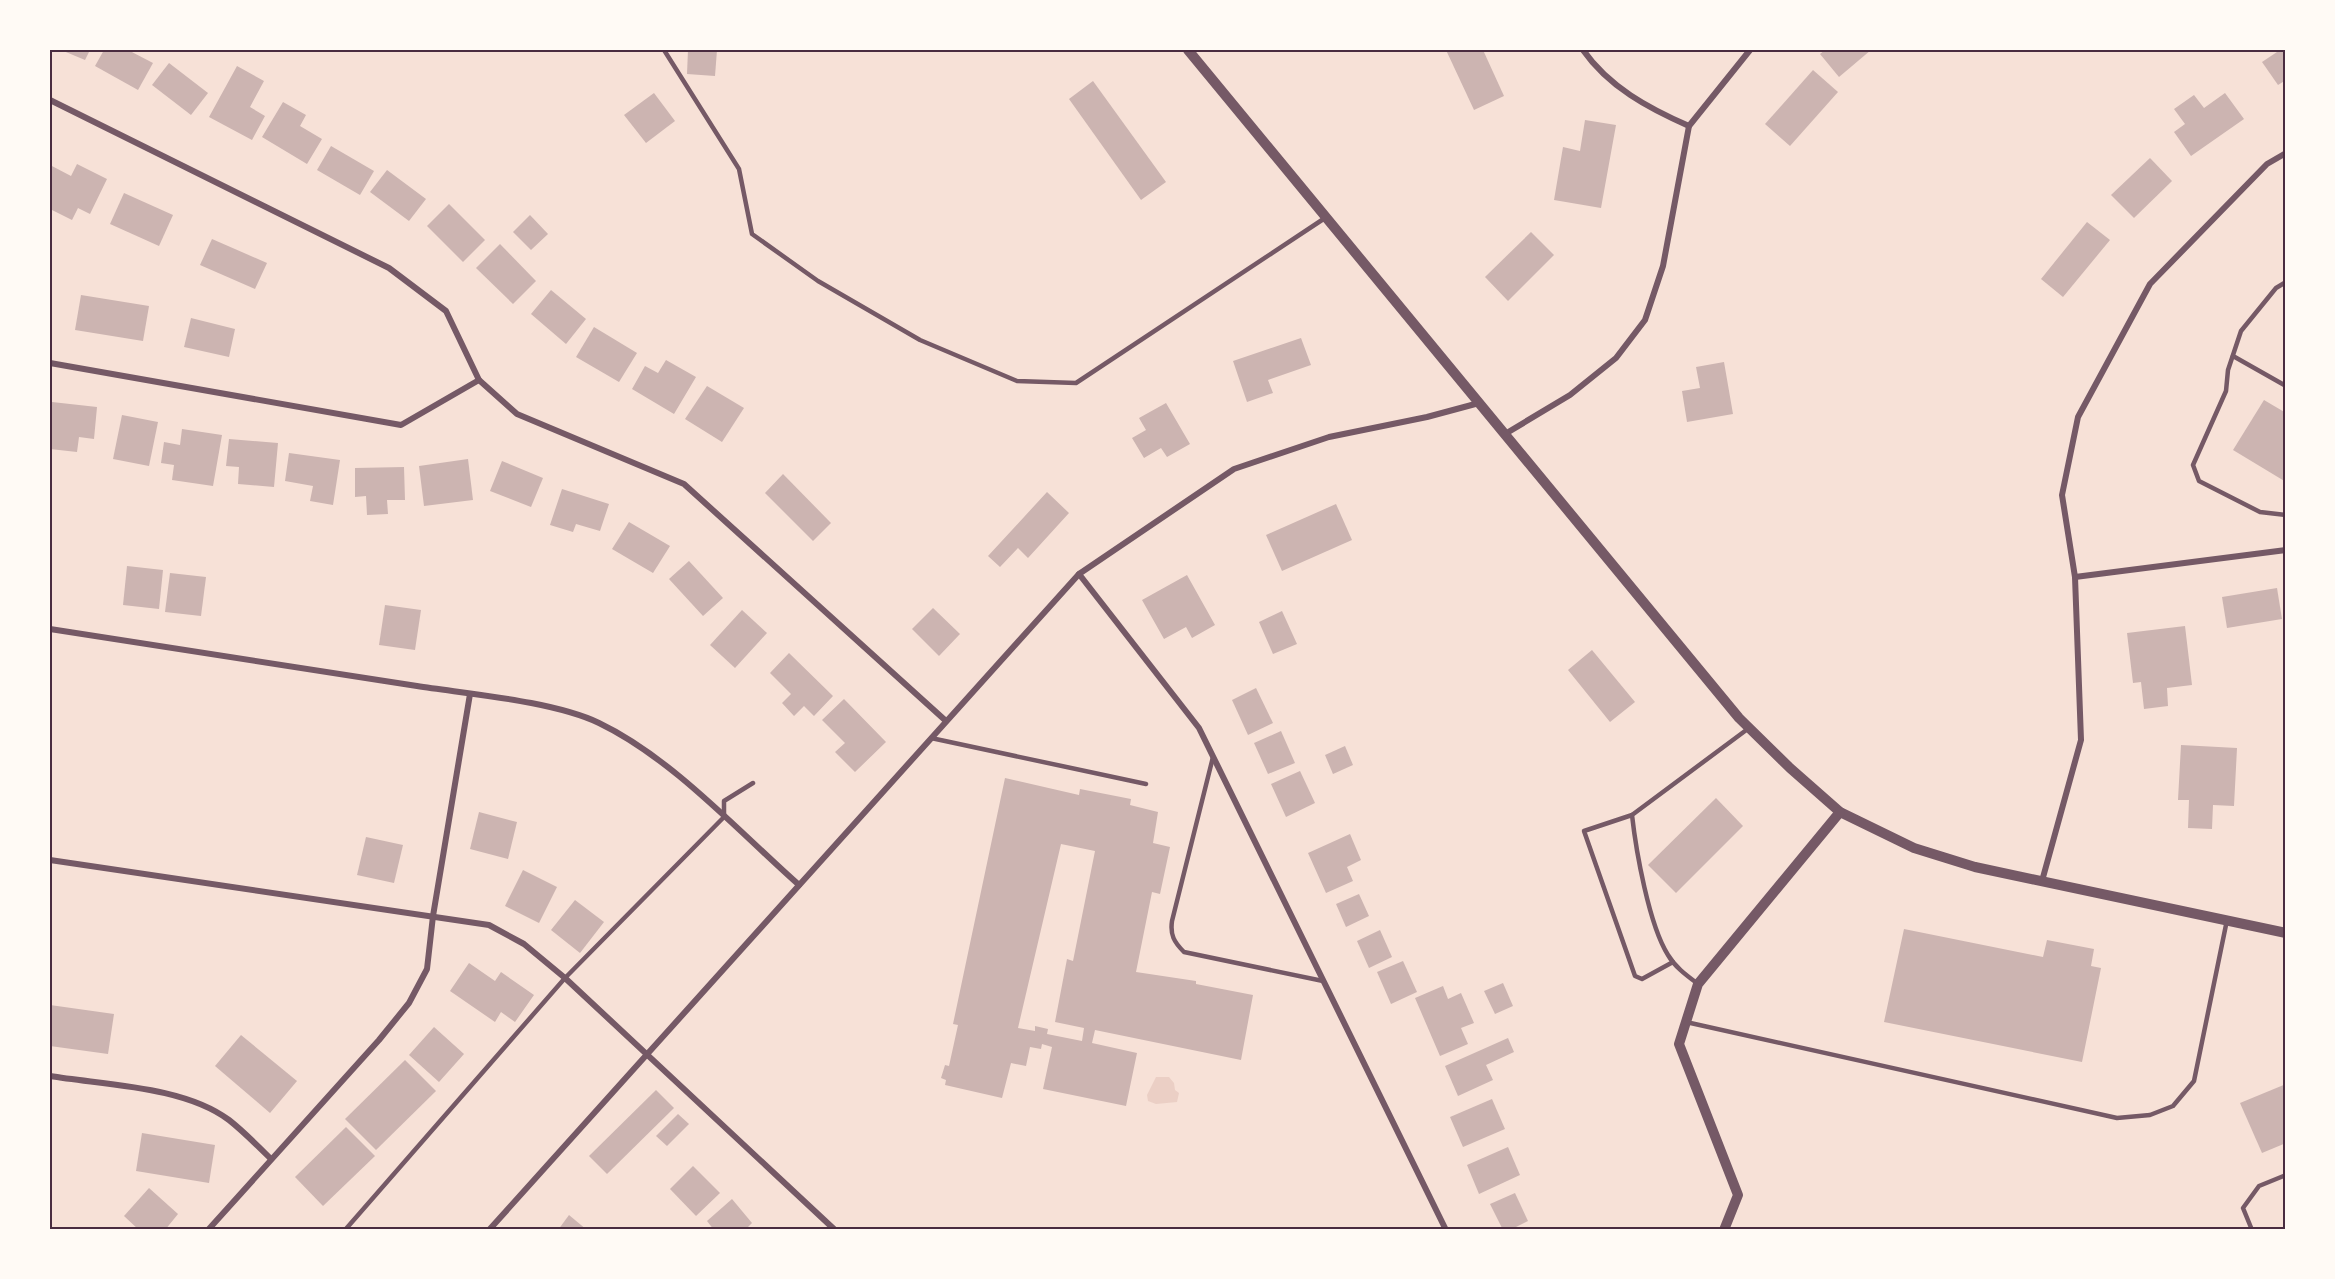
<svg xmlns="http://www.w3.org/2000/svg" width="2335" height="1279" viewBox="0 0 2335 1279" font-family="Signika,sans-serif">
  <style>
    .green { fill: #ebcfc5 }
    .building { fill: #ccb4b1; fill-rule: evenodd }
    .lines { fill: none; stroke-linecap: round; stroke-linejoin: round }
    .service { stroke: #755966; stroke-width: 4.5 }
    .minor { stroke: #755966; stroke-width: 6 }
    .tertiary { stroke: #755966; stroke-width: 10 }
    .neatline { fill: none; stroke: #4a2c40; stroke-width: 2 }
  </style>
  <rect width="100%" height="100%" fill="#f7e1d7"/>
  <polygon class="green" points="1156,1077 1169,1077 1174,1083 1175,1090 1179,1093 1177,1102 1156,1104 1148,1101 1147,1095"/>
  <g class="building">
    <polygon points="61,50 90,50 85,60"/>
    <polygon points="104,50 128,50 153,63 138,90 95,66"/>
    <polygon points="688,50 717,50 715,76 687,74"/>
    <polygon points="1446,50 1483,50 1504,96 1474,110"/>
    <polygon points="1825,50 1871,50 1839,77 1820,54"/>
    <polygon points="2280,50 2286,50 2286,80 2278,85 2262,62"/>
    <polygon points="169,63 208,93 191,115 152,85"/>
    <polygon points="237,66 264,81 250,107 265,116 252,140 209,117"/>
    <polygon points="1813,70 1838,92 1790,146 1765,124"/>
    <polygon points="1093,81 1166,182 1141,200 1069,99"/>
    <polygon points="654,93 675,121 646,143 624,115"/>
    <polygon points="2225,93 2244,119 2191,156 2174,132 2185,124 2174,109 2194,95 2204,108"/>
    <polygon points="283,102 306,115 300,126 322,139 307,164 262,137"/>
    <polygon points="1585,120 1616,125 1601,208 1554,200 1563,147 1580,151"/>
    <polygon points="331,146 374,171 360,195 317,170"/>
    <polygon points="2150,158 2172,181 2134,218 2111,195"/>
    <polygon points="77,164 107,179 90,214 78,208 72,220 50,209 50,165 71,176"/>
    <polygon points="387,170 426,199 409,221 370,192"/>
    <polygon points="124,193 173,215 159,246 110,224"/>
    <polygon points="449,204 485,240 463,262 427,226"/>
    <polygon points="530,215 548,234 531,250 513,232"/>
    <polygon points="2087,222 2110,240 2063,297 2041,279"/>
    <polygon points="1531,232 1554,255 1508,301 1485,277"/>
    <polygon points="212,239 267,263 255,289 200,265"/>
    <polygon points="500,244 536,281 513,304 476,268"/>
    <polygon points="551,290 586,319 566,344 531,314"/>
    <polygon points="81,295 149,306 143,341 75,330"/>
    <polygon points="191,318 235,329 229,357 184,347"/>
    <polygon points="594,327 637,353 619,382 576,357"/>
    <polygon points="1301,338 1311,365 1268,380 1273,393 1247,402 1233,361"/>
    <polygon points="666,360 696,377 674,414 632,389 645,366 658,373"/>
    <polygon points="1724,362 1733,414 1687,422 1682,391 1700,388 1696,367"/>
    <polygon points="707,386 744,408 722,442 685,419"/>
    <polygon points="2264,400 2286,413 2286,482 2233,450"/>
    <polygon points="52,402 97,407 94,439 79,437 77,452 50,449"/>
    <polygon points="1166,403 1190,444 1167,457 1161,448 1144,458 1132,438 1146,430 1139,418"/>
    <polygon points="122,415 158,422 149,466 113,459"/>
    <polygon points="182,429 222,435 213,486 172,480 174,465 161,463 164,442 180,445"/>
    <polygon points="229,439 278,443 274,487 238,484 239,467 226,466"/>
    <polygon points="289,453 340,460 333,505 310,501 313,486 285,481"/>
    <polygon points="468,459 473,500 424,506 419,466"/>
    <polygon points="502,461 543,478 531,507 490,491"/>
    <polygon points="404,467 405,500 387,500 388,514 367,515 366,496 355,497 355,468"/>
    <polygon points="783,474 831,523 813,541 765,493"/>
    <polygon points="562,489 609,504 600,531 576,524 573,532 550,525"/>
    <polygon points="1047,492 1069,513 1028,558 1018,548 1000,567 988,556"/>
    <polygon points="1336,504 1352,540 1282,571 1266,535"/>
    <polygon points="629,522 670,546 653,573 612,549"/>
    <polygon points="689,561 723,598 703,616 669,579"/>
    <polygon points="127,566 163,570 159,609 123,605"/>
    <polygon points="170,573 206,577 201,616 165,612"/>
    <polygon points="1187,575 1215,625 1192,638 1186,627 1164,639 1142,600"/>
    <polygon points="2277,588 2282,619 2227,628 2222,597"/>
    <polygon points="385,605 421,610 415,650 379,645"/>
    <polygon points="933,608 960,634 939,656 912,629"/>
    <polygon points="742,610 767,633 735,668 710,645"/>
    <polygon points="1282,611 1297,644 1273,654 1259,622"/>
    <polygon points="2185,626 2192,685 2167,688 2168,706 2144,709 2141,682 2133,683 2127,633"/>
    <polygon points="1592,650 1635,702 1610,722 1568,670"/>
    <polygon points="789,653 833,696 814,716 804,706 794,716 782,703 791,694 770,673"/>
    <polygon points="1256,688 1273,723 1248,735 1232,700"/>
    <polygon points="844,699 886,742 855,772 835,752 845,743 822,720"/>
    <polygon points="1281,731 1295,763 1268,774 1254,743"/>
    <polygon points="2181,745 2237,748 2234,806 2213,805 2212,829 2188,828 2189,800 2178,800"/>
    <polygon points="1345,746 1353,765 1333,774 1325,755"/>
    <polygon points="1300,771 1315,803 1286,817 1271,784"/>
    <path d="M1005,778L1079,795L1080,789L1131,799L1130,805L1158,812L1153,843L1170,847L1160,894L1152,892L1136,972L1196,981V984L1253,995L1241,1060L1095,1030L1092,1043L1137,1053L1126,1106L1043,1089L1052,1047L1042,1044L1041,1049L1030,1047L1026,1066L1011,1063L1002,1098L945,1085L946,1080L941,1078L945,1065L949,1066L958,1025L953,1024ZM1061,844L1095,851L1073,961L1067,959L1055,1022L1084,1028L1082,1041L1047,1034L1048,1029L1035,1026V1031L1018,1028Z"/>
    <polygon points="1716,798 1743,826 1676,893 1648,865"/>
    <polygon points="479,812 517,822 508,859 470,849"/>
    <polygon points="1350,834 1361,860 1347,867 1353,881 1326,893 1308,853"/>
    <polygon points="366,837 403,845 394,883 357,875"/>
    <polygon points="523,870 557,887 539,923 505,906"/>
    <polygon points="1359,894 1369,916 1346,927 1336,904"/>
    <polygon points="575,900 604,922 580,953 551,930"/>
    <polygon points="1904,929 2043,957 2047,940 2094,949 2091,966 2101,968 2082,1062 1884,1022"/>
    <polygon points="1380,930 1392,957 1369,968 1357,941"/>
    <polygon points="1403,961 1417,992 1391,1004 1377,972"/>
    <polygon points="469,963 495,981 501,972 534,995 515,1022 501,1012 495,1022 450,991"/>
    <polygon points="1503,983 1513,1006 1495,1014 1484,991"/>
    <polygon points="1443,986 1448,999 1461,993 1474,1023 1461,1028 1468,1044 1440,1056 1415,998"/>
    <polygon points="50,1005 114,1014 108,1054 50,1046"/>
    <polygon points="434,1027 464,1054 439,1082 409,1055"/>
    <polygon points="241,1035 297,1081 270,1113 215,1066"/>
    <polygon points="1508,1038 1514,1052 1486,1065 1493,1080 1458,1096 1445,1066"/>
    <polygon points="405,1060 436,1091 376,1150 345,1119"/>
    <polygon points="2286,1084 2286,1143 2262,1153 2240,1103"/>
    <polygon points="656,1090 674,1108 607,1174 589,1156"/>
    <polygon points="1492,1099 1505,1129 1463,1147 1450,1117"/>
    <polygon points="678,1114 689,1124 667,1146 656,1136"/>
    <polygon points="346,1127 375,1156 323,1206 295,1177"/>
    <polygon points="142,1133 215,1145 209,1183 136,1171"/>
    <polygon points="1508,1147 1520,1175 1479,1194 1467,1165"/>
    <polygon points="693,1166 720,1193 696,1216 670,1189"/>
    <polygon points="149,1188 178,1214 165,1230 139,1230 124,1216"/>
    <polygon points="1515,1193 1528,1221 1510,1230 1503,1230 1490,1204"/>
    <polygon points="732,1199 752,1223 745,1230 714,1230 707,1221"/>
    <polygon points="569,1215 587,1230 558,1230"/>
  </g>
  <g class="lines">
    <g class="service">
      <polyline points="664,50 739,169 752,234 818,281 920,340 1017,381 1076,383 1325,218"/>
      <polyline points="2286,282 2276,288 2241,331 2228,370 2226,391 2193,465 2199,481 2260,512 2286,515"/>
      <polyline points="2233,356 2286,386"/>
      <polyline points="931,738 1146,784"/>
      <path d="M1213,757L1172,921C1170,935 1174,942 1184,952L1323,981"/>
      <polyline points="1632,815 1584,831 1635,976 1642,979 1673,962"/>
      <path d="M1698,984C1686,975 1675,967 1668,955C1649,925 1636,851 1632,815L1749,728"/>
      <polyline points="1686,1022 2117,1118 2150,1115 2173,1106 2194,1081 2227,920"/>
      <polyline points="345,1230 565,978 724,817 724,801 753,783"/>
      <polyline points="2252,1230 2243,1208 2259,1186 2286,1175"/>
    </g>
    <g class="minor">
      <path d="M1583,50C1609,87 1648,108 1689,126"/>
      <polyline points="50,100 389,268 446,311 479,380 517,414 684,484 946,721"/>
      <polyline points="50,363 401,425 479,380"/>
      <polyline points="1505,434 1570,395 1616,358 1645,320 1663,266 1689,126 1750,50"/>
      <polyline points="1079,574 1199,728 1446,1230"/>
      <polyline points="2075,577 2286,550"/>
      <path d="M50,629C172,648 294,667 417,686C468,694 553,701 599,723C672,758 738,831 799,885"/>
      <polyline points="50,860 489,925 524,944 565,978 835,1230"/>
      <polyline points="2042,881 2081,740 2075,577 2062,495 2078,417 2150,284 2267,164 2286,153"/>
      <path d="M50,1076C104,1085 184,1086 229,1120C243,1131 257,1145 270,1158"/>
      <polyline points="208,1230 379,1040 409,1003 427,969 433,916 470,694"/>
      <polyline points="489,1230 1079,574 1234,469 1329,437 1427,417 1479,403"/>
    </g>
    <g class="tertiary">
      <polyline points="1188,50 1739,718 1790,768 1840,812 1914,848 1975,867 2286,933"/>
      <polyline points="1724,1230 1738,1195 1679,1044 1698,984 1840,812"/>
    </g>
  </g>
  <rect width="2335" height="1279" fill="none" stroke="#fffaf5" stroke-width="102"/>
  <rect x="51" y="51" width="2233" height="1177" class="neatline"/>
</svg>
